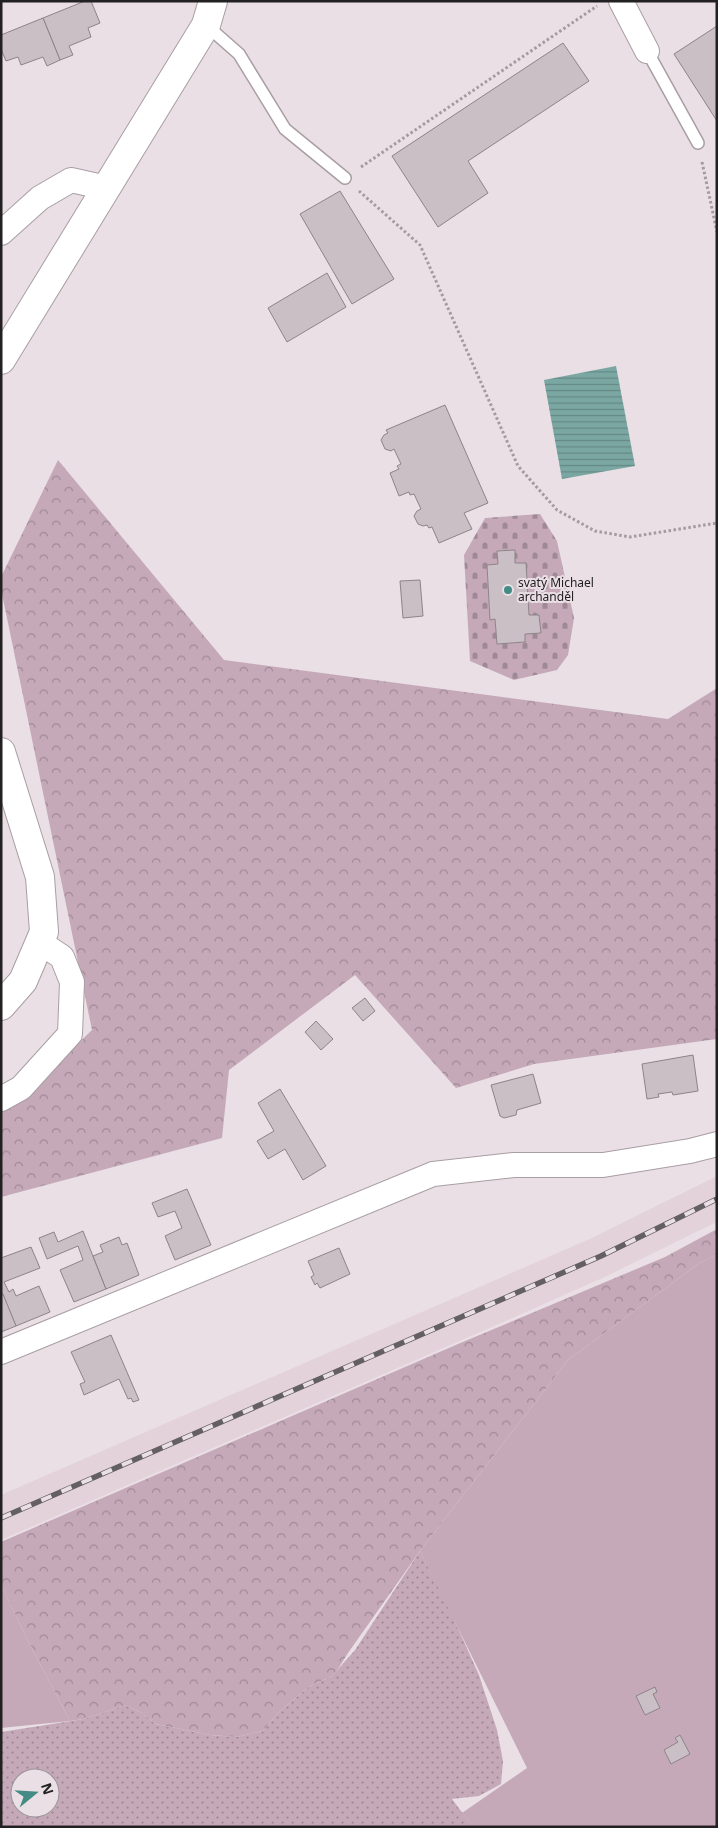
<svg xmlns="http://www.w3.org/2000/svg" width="718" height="1828" viewBox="0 0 718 1828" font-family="'Noto Sans',sans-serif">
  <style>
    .built { fill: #e4d2db }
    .grass { fill: url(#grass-dots); fill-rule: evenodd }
    .forest { fill: url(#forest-crowns) }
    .cemetery { fill: url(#cemetery-stones); fill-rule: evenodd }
    .garden { fill: #c5a9b9 }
    .water { fill: url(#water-rules) }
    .building { fill: #c9bfc5; stroke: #8d8388 }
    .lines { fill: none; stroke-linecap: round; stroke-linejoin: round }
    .lane-casing { stroke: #a89ea3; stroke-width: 14 }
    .street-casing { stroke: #a89ea3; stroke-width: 26 }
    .secondary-casing { stroke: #a89ea3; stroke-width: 30 }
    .path { stroke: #a29b9f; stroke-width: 3; stroke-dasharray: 2.5 2.5; stroke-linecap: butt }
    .lane { stroke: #fff; stroke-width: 11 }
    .street { stroke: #fff; stroke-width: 24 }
    .secondary { stroke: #fff; stroke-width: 28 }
    .rail-casing { stroke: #645f62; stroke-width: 5.5 }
    .rail { stroke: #e9dfe4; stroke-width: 4; stroke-dasharray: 11; stroke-linecap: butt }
    .poi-dot { fill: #448b86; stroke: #e9dfe4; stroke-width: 2 }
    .labels { text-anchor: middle; stroke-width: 4; stroke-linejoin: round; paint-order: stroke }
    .poi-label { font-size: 12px; fill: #232022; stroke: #e9dfe4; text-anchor: start }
  </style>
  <defs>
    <pattern id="grass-dots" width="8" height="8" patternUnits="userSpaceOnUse" patternTransform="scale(1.25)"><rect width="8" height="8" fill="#c5a9b9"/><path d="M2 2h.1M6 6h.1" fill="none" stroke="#a08996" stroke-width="1.8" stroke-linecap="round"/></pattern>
    <pattern id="forest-crowns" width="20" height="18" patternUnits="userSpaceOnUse" patternTransform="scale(1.25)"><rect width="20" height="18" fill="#c5a9b9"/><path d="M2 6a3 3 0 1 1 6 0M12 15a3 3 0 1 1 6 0" fill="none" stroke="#a08996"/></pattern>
    <pattern id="cemetery-stones" width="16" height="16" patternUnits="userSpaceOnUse" patternTransform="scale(1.25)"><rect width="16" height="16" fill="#c5a9b9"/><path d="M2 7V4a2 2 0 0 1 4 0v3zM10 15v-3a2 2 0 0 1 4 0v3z" fill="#a08996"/></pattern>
    <pattern id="water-rules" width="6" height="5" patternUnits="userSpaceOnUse" patternTransform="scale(1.25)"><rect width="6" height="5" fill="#7ba7a3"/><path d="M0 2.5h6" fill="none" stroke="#648884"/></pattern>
  </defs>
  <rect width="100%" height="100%" fill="#e9dfe4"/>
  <polygon class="built" points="717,1176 717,1222 700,1230 609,1275 508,1320 1,1540 1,1495 592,1238"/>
  <path class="grass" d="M420,1551L448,1606L479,1675L497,1730L503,1761L501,1784L479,1796L452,1799L473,1827H1V1732L84,1719L125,1705L142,1713L156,1724L210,1735L237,1737L263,1731L278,1713L308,1687L332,1676L355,1650ZM20,1778H50V1808H20Z"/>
  <g class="forest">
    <polygon points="58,460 224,660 668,719 717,688 717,1039 534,1064 456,1088 355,975 229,1070 222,1138 1,1197 1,1109 23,1097 92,1030 1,589 1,577"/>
    <polygon points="717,1229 717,1254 698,1264 568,1360 420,1551 348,1653 338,1669 332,1676 308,1687 278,1713 263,1731 237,1737 210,1735 156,1724 142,1713 125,1705 84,1719 70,1721 29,1643 1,1585 1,1542 458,1344 665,1257"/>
  </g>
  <path class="cemetery" d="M540,514L557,541L574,618L568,655L557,670L514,680L470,661L464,555L485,518ZM514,550L515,563H526L529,615H539L541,633L525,634L524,642L497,644L495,619L490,620L487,565L498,564L497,551Z"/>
  <g class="garden">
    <polygon points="717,1254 717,1827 473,1827 462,1813 527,1768 420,1551 568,1360 698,1264"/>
    <polygon points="1,1585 29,1643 70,1721 1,1728"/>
  </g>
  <polygon class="water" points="616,366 635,466 562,479 544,380"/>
  <g class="building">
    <polygon points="85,1 91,1 100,23 88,28 91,37 69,46 73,55 60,60 43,18"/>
    <polygon points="43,18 60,60 47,66 43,57 21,65 18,57 6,61 1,49 1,35"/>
    <polygon points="717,26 717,121 674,54"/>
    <polygon points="563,43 589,81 468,161 488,193 438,227 392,156"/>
    <polygon points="340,191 394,279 352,304 300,214"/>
    <polygon points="327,273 346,307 287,342 268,308"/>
    <polygon points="445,405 488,503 464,513 472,529 439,543 432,527 429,528 427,525 423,526 418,524 414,516 417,511 421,509 414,494 410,495 409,492 399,496 390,473 399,469 397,466 401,464 394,449 391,451 385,449 381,440 384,435 388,433 386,430"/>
    <polygon points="515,550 515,563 526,563 529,615 539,615 541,633 525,634 525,642 497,644 495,619 490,620 487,565 498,564 497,551"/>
    <polygon points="420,580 423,616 403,618 400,581"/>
    <polygon points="365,998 375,1011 363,1021 352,1008"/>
    <polygon points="316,1021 333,1039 321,1050 305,1032"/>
    <polygon points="693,1055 698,1091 673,1095 672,1092 658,1094 659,1097 647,1099 642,1064"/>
    <polygon points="533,1074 541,1103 517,1110 516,1115 504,1118 500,1116 491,1085"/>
    <polygon points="280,1089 326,1166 303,1180 285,1149 268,1159 257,1141 274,1131 258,1103"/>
    <polygon points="187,1189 211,1245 175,1260 165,1236 182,1228 175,1211 158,1217 152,1203"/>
    <polygon points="83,1231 106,1289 74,1302 60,1270 83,1260 78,1246 47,1259 39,1238 54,1232 58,1242"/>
    <polygon points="119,1237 122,1245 127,1243 139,1275 106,1289 93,1256 103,1252 100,1245"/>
    <polygon points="31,1247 40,1268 4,1282 9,1292 13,1289 16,1296 39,1286 50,1312 16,1326 1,1291 1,1258"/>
    <polygon points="339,1248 350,1274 320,1288 317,1283 315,1285 311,1277 314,1275 308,1261"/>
    <polygon points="1,1294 3,1294 16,1326 1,1332"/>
    <polygon points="111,1335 139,1400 133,1402 131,1398 128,1399 119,1379 84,1395 80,1384 85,1382 71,1352"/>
    <polygon points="655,1687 657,1692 653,1694 660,1708 645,1715 636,1696"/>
    <polygon points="680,1735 690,1754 671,1764 664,1750 678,1742 675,1738"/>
  </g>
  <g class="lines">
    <g class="lane-casing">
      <g id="lane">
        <polyline points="206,25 239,54 285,129 345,178"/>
        <polyline points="647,51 698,143"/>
      </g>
    </g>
    <g class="street-casing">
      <g id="street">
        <polyline points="621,1 647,51"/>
        <polyline points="1,233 40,198 71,180 107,188"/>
        <polyline points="1,1099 21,1088 70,1034 72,982 62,957 41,943"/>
        <polyline points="1,1352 433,1174 514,1165 603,1165 690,1151 717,1144"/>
      </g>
    </g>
    <g class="secondary-casing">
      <g id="secondary">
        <polyline points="1,360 206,25 213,1"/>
        <polyline points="1,752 40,877 44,932 23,981 1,1006"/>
      </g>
    </g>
    <g class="path">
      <polyline points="702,162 717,232"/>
      <polyline points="361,167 597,6"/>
      <polyline points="359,191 420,245 518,466 557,510 595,531 630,537 717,523"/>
    </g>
    <use href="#lane" class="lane"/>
    <use href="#street" class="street"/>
    <use href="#secondary" class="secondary"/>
    <g class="rail-casing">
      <polyline id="rail" points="1,1518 601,1256 717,1199"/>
    </g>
    <use href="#rail" class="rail"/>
  </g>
  <circle class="poi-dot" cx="508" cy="590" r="5"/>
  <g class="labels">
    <g class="poi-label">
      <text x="518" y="587">svatý Michael<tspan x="518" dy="14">archanděl</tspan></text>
    </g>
  </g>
  <rect width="718" height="1828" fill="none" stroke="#232022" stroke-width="5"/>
  <g transform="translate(35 1793) rotate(72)"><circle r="24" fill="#e9dfe4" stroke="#9a9396"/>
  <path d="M0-4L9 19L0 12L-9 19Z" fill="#448b86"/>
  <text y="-8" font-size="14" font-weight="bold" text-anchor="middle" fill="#232022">N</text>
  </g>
</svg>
